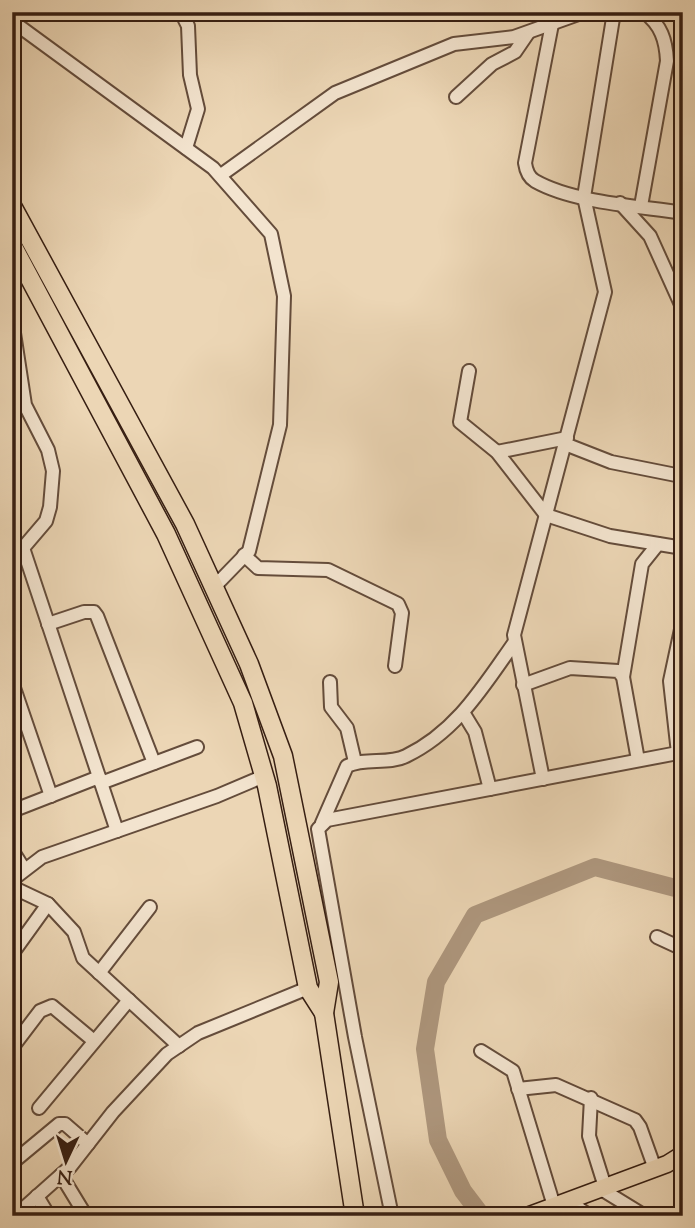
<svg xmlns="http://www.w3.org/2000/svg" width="695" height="1228" viewBox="0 0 695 1228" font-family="'Sorts Mill Goudy',serif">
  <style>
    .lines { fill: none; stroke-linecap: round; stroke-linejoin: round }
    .river { stroke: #ae977e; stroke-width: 18 }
    .minor-casing { stroke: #644c3b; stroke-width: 16 }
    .major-casing { stroke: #361e12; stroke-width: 19 }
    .highway-casing { stroke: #361e12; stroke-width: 21 }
    .minor { stroke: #f3e4cf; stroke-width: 12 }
    .major { stroke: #ecd6b5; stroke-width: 16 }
    .highway { stroke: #ecd6b5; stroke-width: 18 }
  </style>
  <rect width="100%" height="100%" fill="#ecd6b5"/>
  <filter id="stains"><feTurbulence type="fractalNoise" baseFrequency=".00286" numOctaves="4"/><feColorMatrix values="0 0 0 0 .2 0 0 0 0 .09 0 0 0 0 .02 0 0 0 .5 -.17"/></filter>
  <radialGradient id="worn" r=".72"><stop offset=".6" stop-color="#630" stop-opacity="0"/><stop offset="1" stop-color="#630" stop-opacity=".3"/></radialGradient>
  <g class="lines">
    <polyline class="river" points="482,1216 463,1191 438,1140 425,1049 436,982 475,915 595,867 683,890"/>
    <g class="minor-casing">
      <g id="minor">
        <polyline points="181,12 188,26 190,75 198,109 186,148"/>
        <polyline points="12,21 213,168 271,234 284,296 280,425 249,551 215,586"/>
        <path d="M552,24L525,163C526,170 528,177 535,181C574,203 639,206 683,213"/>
        <polyline points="456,97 492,64 515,52 528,33"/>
        <polyline points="221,175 335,93 454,44 514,37 584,12"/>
        <polyline points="620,203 650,236 683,309"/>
        <path d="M641,206L667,61C666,40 661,25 644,12"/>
        <polyline points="12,320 25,405 48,450 53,471 50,507 46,521 23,548 12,552"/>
        <polyline points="469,371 460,422 497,452 546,515 610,536 683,548"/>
        <polyline points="565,444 611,462 681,476"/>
        <polyline points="497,452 567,438"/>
        <polyline points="23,548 117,831"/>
        <polyline points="244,555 258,568 328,570 398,604 402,613 395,666"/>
        <polyline points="48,624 84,612 94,612 97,616 154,763"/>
        <polyline points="623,677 642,564 658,544"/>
        <polyline points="12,682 51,796"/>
        <polyline points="330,682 331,707 347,728 355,762"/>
        <polyline points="523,685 570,668 618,671 623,677 638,760"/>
        <polyline points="464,714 475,732 490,789"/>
        <polyline points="678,753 670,681 683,620"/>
        <polyline points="543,779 514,635 605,292 584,197 614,12"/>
        <polyline points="101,783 197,747"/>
        <polyline points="12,811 99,777"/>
        <path d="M322,823L347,766C365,757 388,765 406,756C456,732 483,687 514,643"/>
        <polyline points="12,850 24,869"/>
        <polyline points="12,880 42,857 217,796 264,776"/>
        <polyline points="12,887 48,904 74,932 83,958 179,1046"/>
        <polyline points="657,937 683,949"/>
        <polyline points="12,954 48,904"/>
        <polyline points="99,973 150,907"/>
        <polyline points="12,1048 40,1011 52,1006 94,1041"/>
        <polyline points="481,1051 513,1071 554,1206"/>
        <polyline points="518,1089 556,1085 635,1120 640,1127 655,1169"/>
        <polyline points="591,1098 589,1136 605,1187"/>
        <polyline points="39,1108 129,1000"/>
        <polyline points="12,1163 59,1124 65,1124 88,1144"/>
        <polyline points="61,1175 86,1216"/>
        <polyline points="601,1189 645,1216"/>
        <polyline points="37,1196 49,1216"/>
        <polyline points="568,1201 590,1216"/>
        <polyline points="15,1216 70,1167 113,1112 167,1054 198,1033 308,988"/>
        <polyline points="392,1216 355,1037 318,829 327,820 683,752"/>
        <polyline points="681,1216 683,1208"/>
      </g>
    </g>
    <g class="major-casing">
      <polyline id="major" points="527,1216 667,1164 683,1154"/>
    </g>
    <g class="highway-casing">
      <g id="highway">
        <polyline points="12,206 185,524 249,664 283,756 329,982 324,1013 355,1216"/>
        <polyline points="12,245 166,534 243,703 267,786 308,988 324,1013"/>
      </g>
    </g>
    <use href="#minor" class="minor"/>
    <use href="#major" class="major"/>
    <use href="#highway" class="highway"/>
  </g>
  <rect width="695" height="1228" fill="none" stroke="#ecd6b5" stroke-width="42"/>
  <rect x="14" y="14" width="667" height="1200" fill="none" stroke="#361e12" stroke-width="3.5"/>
  <rect x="21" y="21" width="653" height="1186" fill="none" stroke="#361e12" stroke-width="2"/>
  <g transform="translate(66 1161) rotate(184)" stroke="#f3e4cf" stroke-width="5" paint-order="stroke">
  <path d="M0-5L12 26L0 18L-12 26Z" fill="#361e12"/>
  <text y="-10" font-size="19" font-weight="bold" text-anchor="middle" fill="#361e12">N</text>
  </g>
  <rect width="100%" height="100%" filter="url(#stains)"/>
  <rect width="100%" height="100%" fill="url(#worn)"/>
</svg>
